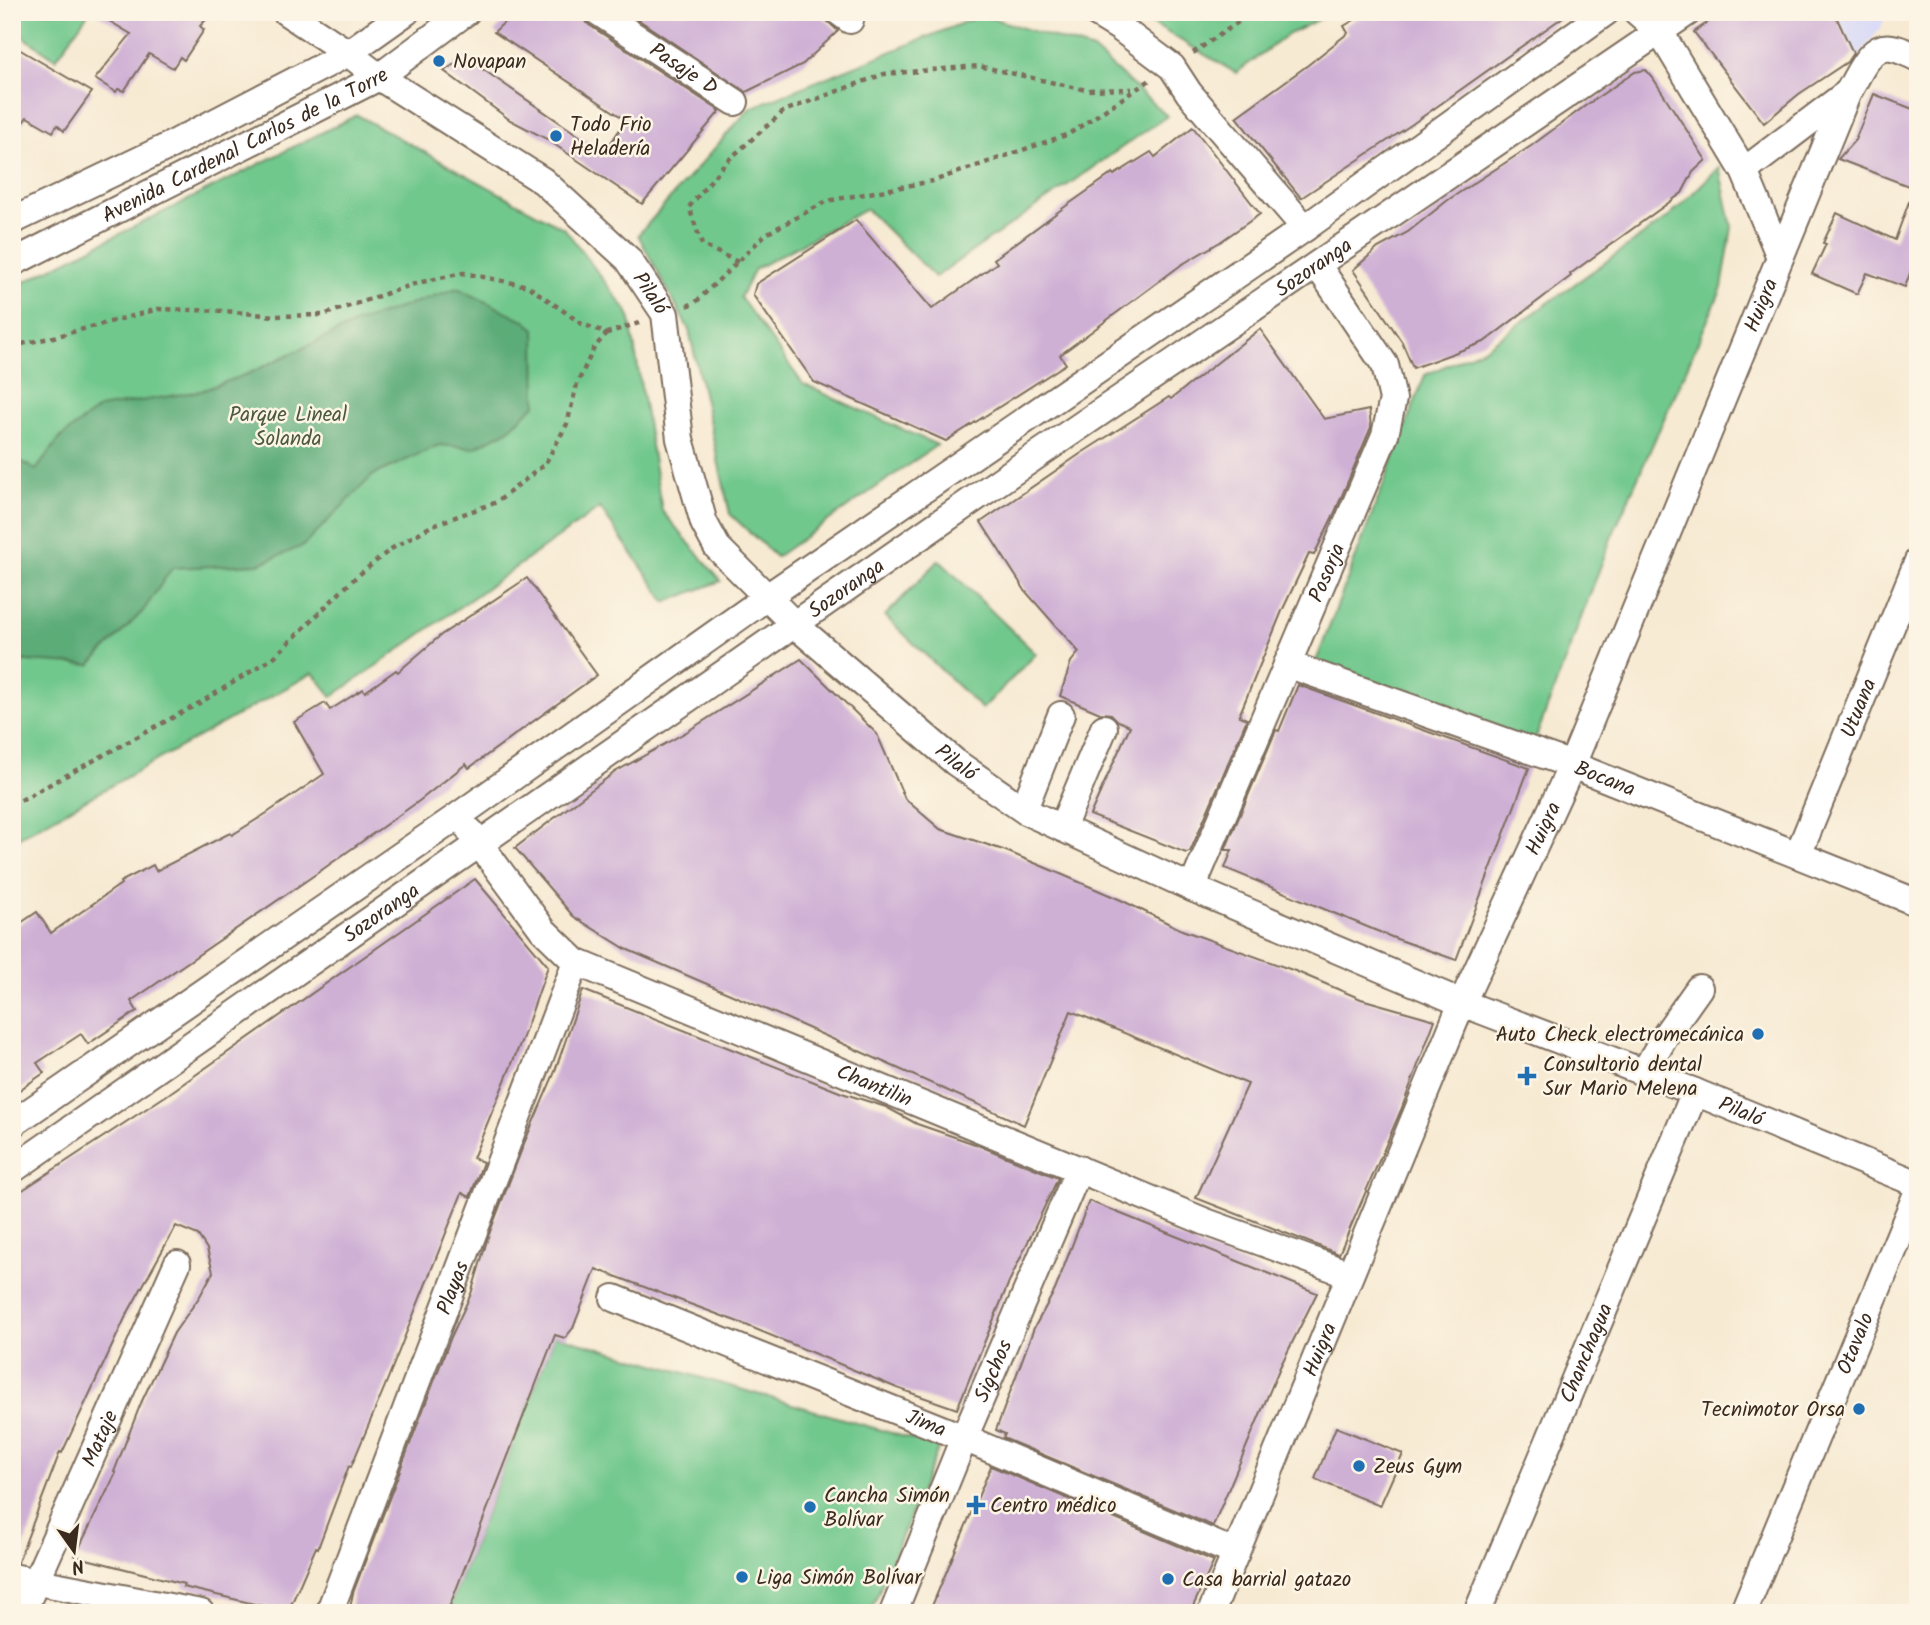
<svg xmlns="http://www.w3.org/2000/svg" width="1930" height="1625" viewBox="0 0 1930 1625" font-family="Kalam,sans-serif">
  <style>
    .built { fill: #d6d8f9 }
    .green { fill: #71c88d; stroke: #567956; stroke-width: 2 }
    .forest { fill: #5cac78; stroke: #4c6b4b; stroke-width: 2 }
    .building { fill: #cfb0d5 }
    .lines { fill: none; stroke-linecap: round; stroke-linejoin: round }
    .minor-casing { stroke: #7d6d5d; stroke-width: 30 }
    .path { stroke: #7d6d5d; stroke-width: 4.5; stroke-dasharray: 5 5; stroke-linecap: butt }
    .minor { stroke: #fff; stroke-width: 26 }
    .poi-dot { fill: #1f6fb2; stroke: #fcf5e5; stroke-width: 2.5 }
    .labels { text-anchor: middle; stroke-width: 5; stroke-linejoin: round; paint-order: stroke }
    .poi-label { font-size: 21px; fill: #3b2a1e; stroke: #fcf5e5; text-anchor: start }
    .street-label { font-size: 21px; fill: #3b2a1e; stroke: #fcf5e5 }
    .park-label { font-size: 21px; fill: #4b593f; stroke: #fcf5e5 }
  </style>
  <rect width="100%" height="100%" fill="#fcf5e5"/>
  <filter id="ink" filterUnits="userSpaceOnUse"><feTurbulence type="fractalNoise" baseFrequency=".0143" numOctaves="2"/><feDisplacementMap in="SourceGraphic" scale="14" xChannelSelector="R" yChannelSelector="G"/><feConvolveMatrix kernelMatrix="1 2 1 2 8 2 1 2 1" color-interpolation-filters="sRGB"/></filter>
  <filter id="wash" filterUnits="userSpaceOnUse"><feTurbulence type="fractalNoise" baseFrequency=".00686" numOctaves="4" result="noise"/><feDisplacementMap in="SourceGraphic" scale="28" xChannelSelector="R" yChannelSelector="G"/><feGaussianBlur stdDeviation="1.57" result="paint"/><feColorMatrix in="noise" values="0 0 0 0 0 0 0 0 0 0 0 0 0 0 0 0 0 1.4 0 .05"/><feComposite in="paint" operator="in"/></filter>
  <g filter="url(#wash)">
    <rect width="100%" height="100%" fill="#f7ead3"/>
    <polygon class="built" points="1836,12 1886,12 1882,25 1858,58"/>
    <g class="green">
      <polygon points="12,12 89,12 56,59 12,29"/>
      <polygon points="1133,12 1334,12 1287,35 1236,73"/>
      <polygon points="982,15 1093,50 1167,116 935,277 866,209 755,269 740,297 803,384 937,445 776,557 730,514 689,330 638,235 750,108"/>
      <polygon points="357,115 565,229 629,314 662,511 721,581 666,602 600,508 332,697 313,673 12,841 12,288"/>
      <polygon points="1719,167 1732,227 1722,288 1612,536 1532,748 1314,667 1425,375 1485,348 1670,216"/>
      <polygon points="939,560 1036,654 982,709 885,616"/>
      <polygon points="555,1335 939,1447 870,1613 447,1613"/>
    </g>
    <polygon class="forest" points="457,288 524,320 535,329 536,404 508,430 474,448 439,445 373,475 303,546 259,564 172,568 143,611 90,665 12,660 12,456 36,470 60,438 99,408 201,391 250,373 356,323"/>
    <g id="blocks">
      <g class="building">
        <polygon points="94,12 213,12 200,26 204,30 184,60 180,57 173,68 149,54 124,91 118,89 116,92 95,79 131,34"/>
        <polygon points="515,12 582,12 584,20 589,25 720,111 642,204 545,138 510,120 444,71 465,57 604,153 626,120 494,32"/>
        <polygon points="627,12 824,12 825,19 838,31 803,64 746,92"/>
        <polygon points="1368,12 1570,12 1411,125 1301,198 1236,117 1308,65 1348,33 1344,26"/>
        <polygon points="1723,12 1834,12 1853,53 1847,62 1799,94 1764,123 1694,32"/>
        <polygon points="12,45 92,92 64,131 57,125 53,132 27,117 12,137"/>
        <polygon points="1646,70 1653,78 1706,160 1693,172 1682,193 1570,274 1571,276 1484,342 1413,368 1402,342 1353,270 1378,248 1408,232 1448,200 1531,146 1585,106 1635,72"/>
        <polygon points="1874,94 1918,111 1918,251 1905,287 1867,273 1857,294 1812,274 1826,244 1823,243 1837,213 1895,240 1914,188 1838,159 1855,140"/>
        <polygon points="1193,127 1260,214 1220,242 1181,265 1060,355 1066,364 946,441 814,382 753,295 756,284 856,220 932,309 997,263 994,259 1066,206 1113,173 1114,175 1151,152 1155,157"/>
        <polygon points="1260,329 1324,419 1369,410 1371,427 1335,512 1314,555 1309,554 1282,611 1239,716 1247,719 1190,852 1186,853 1090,815 1130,726 1118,721 1111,714 1100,713 1060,696 1071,662 1079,652 1026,592 981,522 1080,454 1169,397 1171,399"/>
        <polygon points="527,578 597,675 469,768 466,764 419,801 316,874 131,1001 137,1011 88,1044 81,1034 37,1063 44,1073 12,1095 12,929 37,912 51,933 121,884 120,882 153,865 156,871 230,833 232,835 267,813 324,774 294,722 325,703 330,710 363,689 365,692 396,670 398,672 441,635"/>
        <polygon points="801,659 877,734 905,799 940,829 1006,851 1056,872 1121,900 1182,930 1295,971 1361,999 1435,1020 1401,1110 1339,1254 1196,1198 1248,1084 1071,1011 1024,1125 781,1016 626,949 573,916 515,848 615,772 688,731"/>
        <polygon points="1298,685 1529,768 1456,960 1394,938 1225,868 1232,850 1225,850 1276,730 1279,731"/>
        <polygon points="475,879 548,966 523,1037 473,1158 483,1162 470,1197 462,1193 385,1386 351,1467 349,1466 318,1548 316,1547 288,1612 183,1587 184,1584 75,1556 116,1473 114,1472 141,1403 174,1333 200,1296 213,1272 207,1249 198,1235 176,1226 126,1316 62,1453 60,1452 18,1562 12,1562 12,1197 167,1095"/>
        <polygon points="583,990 842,1093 886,1107 917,1124 975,1144 1058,1178 1009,1282 957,1409 897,1388 741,1323 596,1269 573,1328 565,1338 555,1335 447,1613 349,1613 353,1593 451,1337 471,1294 488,1237 525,1141 554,1074"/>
        <polygon points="1089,1201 1317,1293 1280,1367 1213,1526 1003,1438 1005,1434 996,1430 1034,1328 1055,1290"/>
        <polygon points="1336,1427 1403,1454 1380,1506 1315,1479"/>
        <polygon points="991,1466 1214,1561 1190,1613 929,1613"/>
      </g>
    </g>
  </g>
  <g filter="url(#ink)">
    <use href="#blocks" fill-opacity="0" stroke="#7d6d5d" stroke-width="2"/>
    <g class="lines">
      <g class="minor-casing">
        <g id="minor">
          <path id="s1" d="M286,12L348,53L379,77L543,181L628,259L665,314L680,439L704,523L717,547L794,624L955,762L1027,812L1192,888L1462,1003L1695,1092L1918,1184"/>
          <path id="s2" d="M598,12L735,102"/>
          <polyline points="839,12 850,20"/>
          <polyline points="1094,12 1120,28 1172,67 1189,93 1305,228"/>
          <polyline points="1637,12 1660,32 1744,171 1780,257"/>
          <polyline points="1744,171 1847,93"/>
          <polyline points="12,221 167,147 327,64 348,53 406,12"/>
          <path id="s3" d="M12,263L379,77L466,12"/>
          <path id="s4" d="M1287,664L1572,765L1918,903"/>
          <polyline points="1024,809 1061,715"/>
          <polyline points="1062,828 1104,728"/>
          <path id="s5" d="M470,831L543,930L576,962L1206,1222L1349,1274"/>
          <path id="s6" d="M1798,855L1918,561"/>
          <path id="s7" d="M1192,888L1385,435L1393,399L1385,365L1318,266"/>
          <polyline points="1644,1073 1665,1036 1699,988"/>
          <polyline points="12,1124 458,816 767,597 1305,228 1606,12"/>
          <path id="s8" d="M12,1170L1014,471L1688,12"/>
          <path id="s9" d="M614,1298L964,1438L1236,1553"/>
          <polyline points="12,1577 201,1613"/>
          <path id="s10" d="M22,1613L177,1264"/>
          <path id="s11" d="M329,1613L576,962"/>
          <path id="s12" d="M893,1613L964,1438L1079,1169"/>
          <path id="s13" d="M1211,1613L1462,1003L1572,765L1848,92C1858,77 1869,43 1892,48C1900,49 1909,54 1918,58"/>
          <path id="s14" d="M1477,1613L1695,1092"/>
          <path id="s15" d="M1743,1613L1918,1191"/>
        </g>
      </g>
      <g class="path">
        <polyline points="1193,53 1253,12"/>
        <polyline points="738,262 702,245 689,207 725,163 784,111 884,74 979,66 1086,90 1132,89"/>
        <polyline points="687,306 696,302 766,234 827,201 933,181 1069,134 1150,80"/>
        <polyline points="12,346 50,338 158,309 225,311 274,316 323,315 417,283 463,273 528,286 582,324 607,333 642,322"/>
        <polyline points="12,805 203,701 273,658 355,578 391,549 433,525 497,502 545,464 567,424 577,384 594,348 607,333"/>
      </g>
      <use href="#minor" class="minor"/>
    </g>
  </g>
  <g class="poi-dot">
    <circle cx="439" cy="61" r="7"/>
    <circle cx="556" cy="136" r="7"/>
    <circle cx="1758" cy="1034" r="7"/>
    <path d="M1523.5 1065.5h7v7h7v7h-7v7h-7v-7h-7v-7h7z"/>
    <circle cx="1859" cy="1409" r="7"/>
    <circle cx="1359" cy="1466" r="7"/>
    <path d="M972.5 1494.5h7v7h7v7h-7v7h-7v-7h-7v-7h7z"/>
    <circle cx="810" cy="1507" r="7"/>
    <circle cx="742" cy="1577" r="7"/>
    <circle cx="1168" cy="1579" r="7"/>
  </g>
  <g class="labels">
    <g class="poi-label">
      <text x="453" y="68">Novapan</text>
      <text x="570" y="131">Todo Frio<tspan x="570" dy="24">Heladería</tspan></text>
      <text x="1744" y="1041" text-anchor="end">Auto Check electromecánica</text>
      <text x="1543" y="1071">Consultorio dental<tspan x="1543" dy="24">Sur Mario Melena</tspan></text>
      <text x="1845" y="1416" text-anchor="end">Tecnimotor Orsa</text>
      <text x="1373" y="1473">Zeus Gym</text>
      <text x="824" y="1502">Cancha Simón<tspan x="824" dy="24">Bolívar</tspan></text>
      <text x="990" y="1512">Centro médico</text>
      <text x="756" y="1584">Liga Simón Bolívar</text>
      <text x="1182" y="1586">Casa barrial gatazo</text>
    </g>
    <g class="street-label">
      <text dy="7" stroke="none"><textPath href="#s2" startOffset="103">Pasaje D</textPath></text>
      <text dy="7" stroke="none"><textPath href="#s3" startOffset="261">Avenida Cardenal Carlos de la Torre</textPath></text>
      <text dy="7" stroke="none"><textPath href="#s8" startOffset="1584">Sozoranga</textPath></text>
      <text dy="7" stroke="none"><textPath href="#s1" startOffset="464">Pilaló</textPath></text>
      <text dy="7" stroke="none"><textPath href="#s13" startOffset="1419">Huigra</textPath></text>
      <text dy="7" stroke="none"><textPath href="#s7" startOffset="343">Posorja</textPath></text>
      <text dy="7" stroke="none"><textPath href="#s8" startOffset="1017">Sozoranga</textPath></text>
      <text dy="7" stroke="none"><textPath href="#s6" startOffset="159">Utuana</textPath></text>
      <text dy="7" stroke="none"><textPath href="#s1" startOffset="1052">Pilaló</textPath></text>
      <text dy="7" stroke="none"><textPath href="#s4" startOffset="338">Bocana</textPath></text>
      <text dy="7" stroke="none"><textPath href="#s13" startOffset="852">Huigra</textPath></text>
      <text dy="7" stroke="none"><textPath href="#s8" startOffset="450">Sozoranga</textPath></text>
      <text dy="7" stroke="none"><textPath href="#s5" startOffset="492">Chantilin</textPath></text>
      <text dy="7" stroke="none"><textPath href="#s1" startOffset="1913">Pilaló</textPath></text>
      <text dy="7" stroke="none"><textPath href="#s11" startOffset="348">Playas</textPath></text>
      <text dy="7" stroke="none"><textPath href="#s15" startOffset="292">Otavalo</textPath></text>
      <text dy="7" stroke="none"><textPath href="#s13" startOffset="285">Huigra</textPath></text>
      <text dy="7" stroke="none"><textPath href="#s14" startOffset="282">Chanchagua</textPath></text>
      <text dy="7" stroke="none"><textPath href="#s12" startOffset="262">Sigchos</textPath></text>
      <text dy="7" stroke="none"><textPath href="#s9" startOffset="336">Jima</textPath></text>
      <text dy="7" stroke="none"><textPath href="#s10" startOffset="191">Mataje</textPath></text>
    </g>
    <g class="park-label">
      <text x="288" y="421">Parque Lineal<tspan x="288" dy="24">Solanda</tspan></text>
    </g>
  </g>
  <rect width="1930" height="1625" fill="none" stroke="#fcf5e5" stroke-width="42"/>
  <g transform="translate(74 1551) rotate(166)" stroke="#fcf5e5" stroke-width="5" paint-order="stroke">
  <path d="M0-5L12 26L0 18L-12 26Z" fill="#3b2a1e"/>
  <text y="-10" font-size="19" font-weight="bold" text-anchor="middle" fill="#3b2a1e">N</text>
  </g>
</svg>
